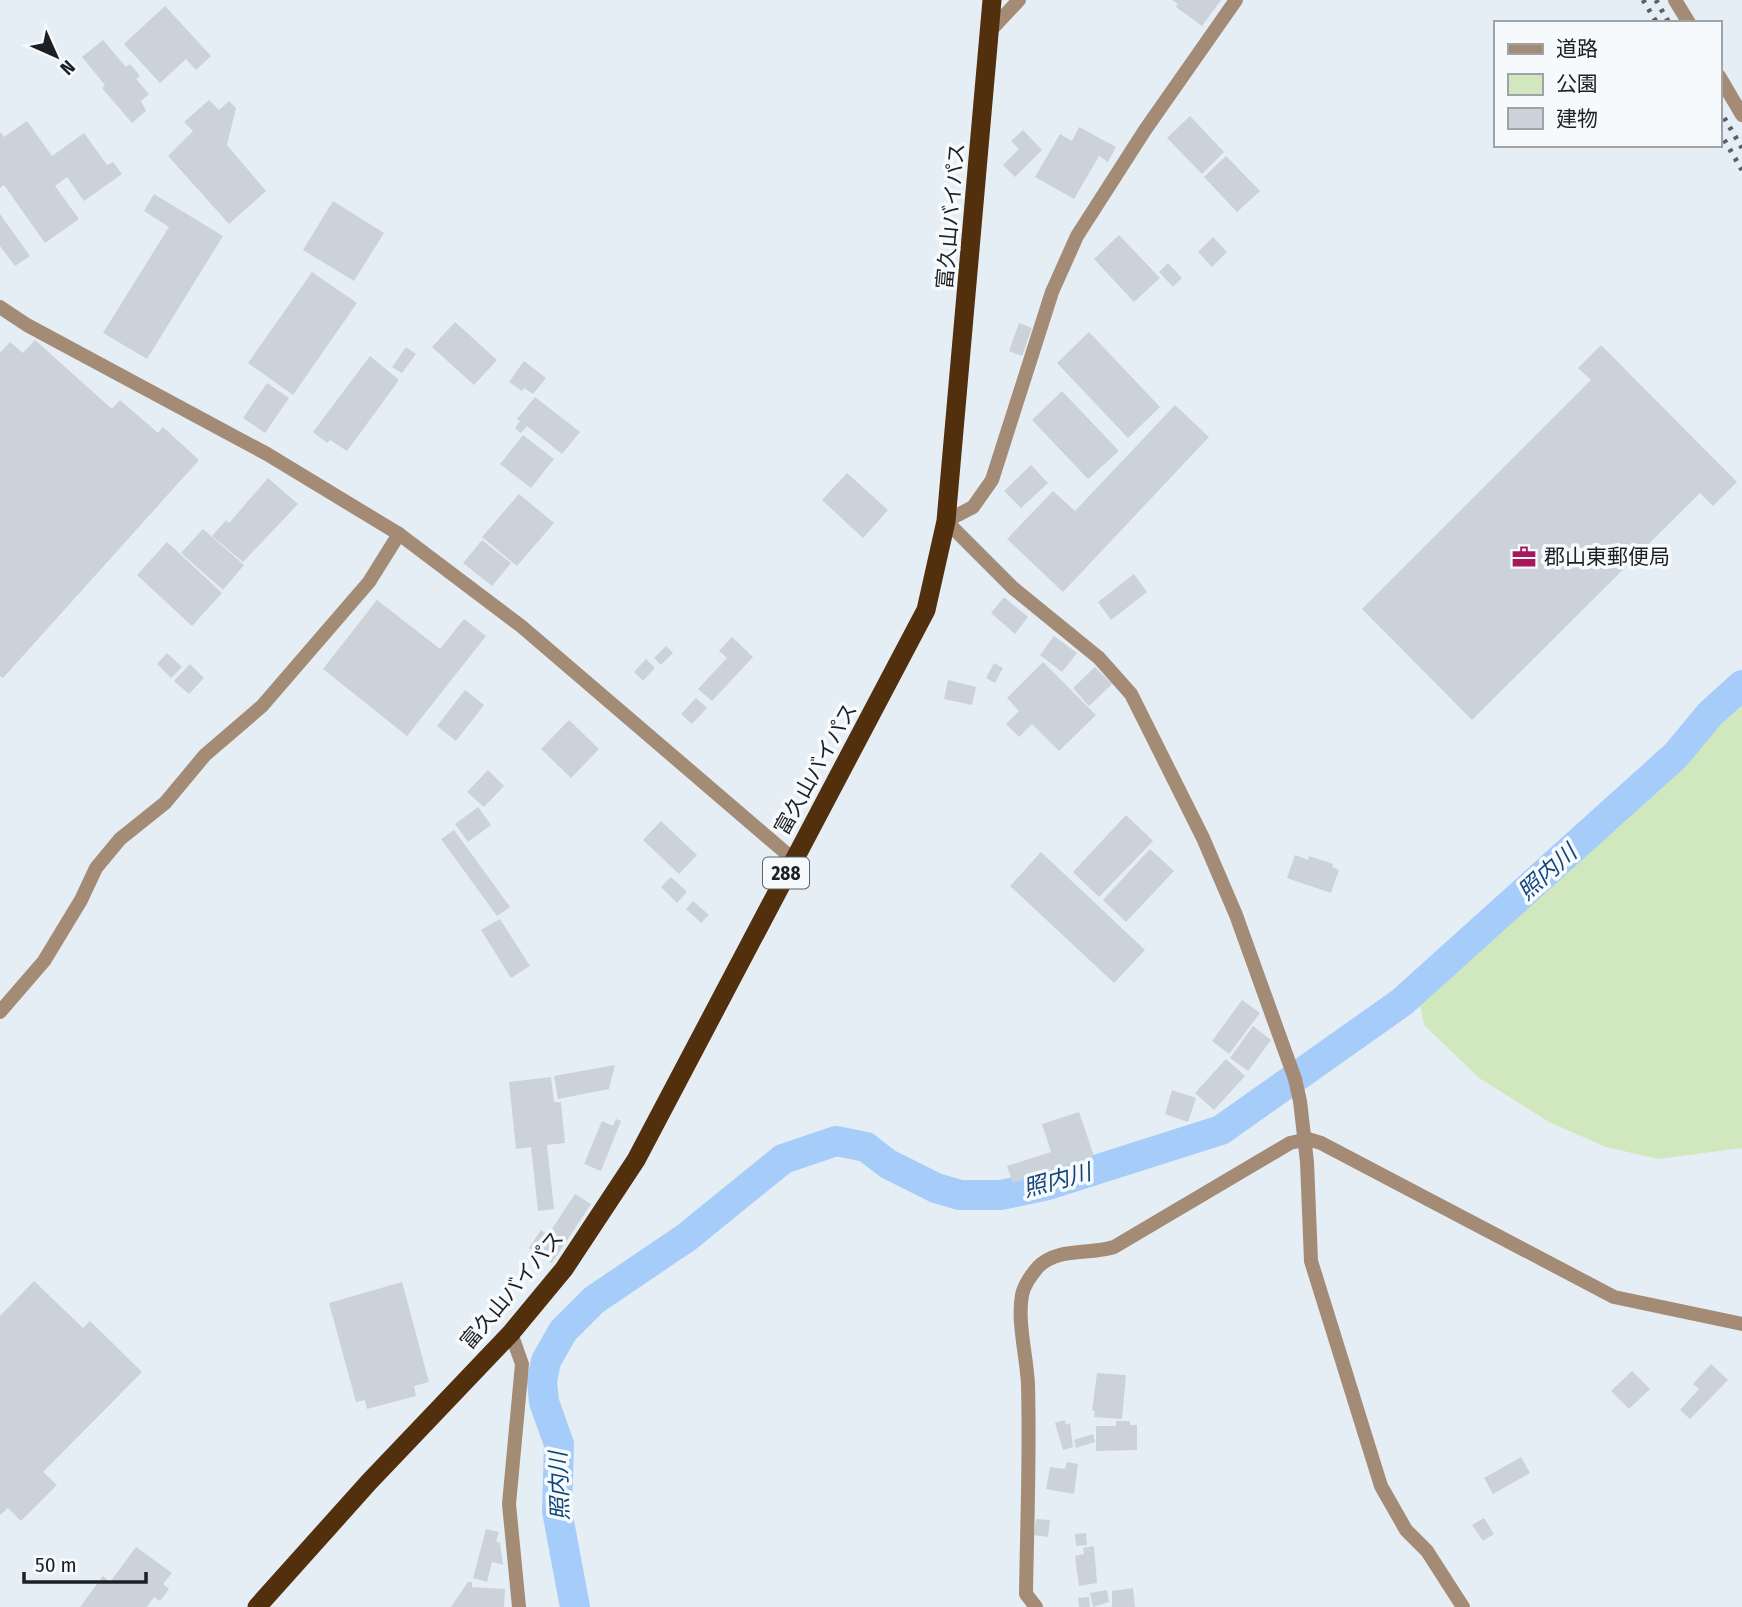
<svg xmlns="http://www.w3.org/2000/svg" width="1742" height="1607" viewBox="0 0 1742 1607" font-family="'Fira Sans Condensed','Noto Sans JP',sans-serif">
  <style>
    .green { fill: #d1e8be }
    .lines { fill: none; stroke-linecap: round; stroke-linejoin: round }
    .river { stroke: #a6cdf9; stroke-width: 30 }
    .building { fill: #cbd2da }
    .minor { stroke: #a38b76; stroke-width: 14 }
    .trunk { stroke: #52300e; stroke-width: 19 }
    .rail { stroke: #5b6064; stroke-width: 5; stroke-dasharray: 3.5 7; stroke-linecap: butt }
    .labels { text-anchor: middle; stroke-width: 7; stroke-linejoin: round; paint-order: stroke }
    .shield { fill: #f7fafd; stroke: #5e6164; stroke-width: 2 }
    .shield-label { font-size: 19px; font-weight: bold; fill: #1d2023 }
    .street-label { font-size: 21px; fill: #1d2023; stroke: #f7fafd }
    .poi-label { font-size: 21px; fill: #1d2023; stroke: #f7fafd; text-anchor: start }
    .water-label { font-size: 23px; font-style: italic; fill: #144779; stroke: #f7fafd }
  </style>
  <rect width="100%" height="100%" fill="#e6eef5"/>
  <path class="green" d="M1742,694V1148L1658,1159L1606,1147L1549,1122L1479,1078L1424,1025L1418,993C1476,946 1532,898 1588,848C1643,800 1697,752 1742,694Z"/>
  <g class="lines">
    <polyline class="river" points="575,1607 557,1511 559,1444 544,1402 542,1381 546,1361 563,1331 594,1300 687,1237 783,1159 836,1141 866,1147 888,1164 936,1188 960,1195 1001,1195 1048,1185 1221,1130 1402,1002 1676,755 1710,714 1742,685"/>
  </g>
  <g class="building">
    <polygon points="1172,0 1221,0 1202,26 1176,7 1178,4"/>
    <polygon points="165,6 211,56 196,70 186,59 160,83 124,44"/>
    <polygon points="103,40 126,67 130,64 140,76 136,79 149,94 141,101 146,111 132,123 102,88 105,85 82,57"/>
    <polygon points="209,100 219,110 229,101 236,108 227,145 266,191 229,224 168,156 193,131 184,122"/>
    <polygon points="1190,116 1224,152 1202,174 1167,138"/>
    <polygon points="27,121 52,156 84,133 107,165 113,162 122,174 84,201 67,177 55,186 79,219 45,243 4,185 0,188 0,132 4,137"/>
    <polygon points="1079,127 1116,147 1108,162 1099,156 1074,199 1035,177 1060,134 1072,141"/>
    <polygon points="1023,130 1042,150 1015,177 1003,165 1019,149 1011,141"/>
    <polygon points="1226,156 1260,191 1237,212 1204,177"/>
    <polygon points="154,194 223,236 147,359 103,333 169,227 144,211"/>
    <polygon points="333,201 384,233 354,281 303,250"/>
    <polygon points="0,214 30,256 15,266 0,246"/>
    <polygon points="1119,235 1160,278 1134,302 1094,259"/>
    <polygon points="1213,237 1227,252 1212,267 1198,252"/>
    <polygon points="1168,263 1182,278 1173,287 1159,272"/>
    <polygon points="312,272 357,303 293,395 248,363"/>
    <polygon points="455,322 497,360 474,385 432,347"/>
    <polygon points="1019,323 1032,328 1022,356 1009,351"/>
    <polygon points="1089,332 1160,407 1128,438 1057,363"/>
    <polygon points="35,340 112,409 120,400 158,433 163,427 199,460 3,678 0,676 0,353 10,342 23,353"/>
    <polygon points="1601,345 1737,482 1713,506 1700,493 1472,720 1362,609 1591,380 1578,368"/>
    <polygon points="406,347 416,354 402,373 392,367"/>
    <polygon points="370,356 399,380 347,451 330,440 327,443 313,432"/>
    <polygon points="524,361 546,378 533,394 524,388 522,391 509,382"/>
    <polygon points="267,383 289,398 265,433 243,418"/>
    <polygon points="1062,391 1119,451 1088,479 1032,420"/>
    <polygon points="535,397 580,432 562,454 527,426 521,433 515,428 520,421 517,419"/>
    <polygon points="1175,405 1209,437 1063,592 1007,539 1053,491 1075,511"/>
    <polygon points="523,435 554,459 531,488 500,464"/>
    <polygon points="1031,465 1048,483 1021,508 1004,491"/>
    <polygon points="847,473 888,510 863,538 822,500"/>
    <polygon points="268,478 298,504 243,562 212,536 226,520 229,523"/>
    <polygon points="519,494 554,523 517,566 482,537"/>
    <polygon points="203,529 244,565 223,590 181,553"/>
    <polygon points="482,540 511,563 492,586 463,563"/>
    <polygon points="167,542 222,593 192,626 137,575"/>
    <polygon points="1134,574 1147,592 1111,620 1098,602"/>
    <polygon points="1004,597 1028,617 1015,634 991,613"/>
    <polygon points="377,600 440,649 464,619 486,636 407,736 323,669"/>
    <polygon points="1054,636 1077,653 1062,672 1040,655"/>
    <polygon points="732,637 753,657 712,701 698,689 727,658 719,651"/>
    <polygon points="666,646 673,653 661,665 654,658"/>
    <polygon points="167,653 182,667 171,678 157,664"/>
    <polygon points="646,659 655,668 643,681 634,672"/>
    <polygon points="1043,662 1096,715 1059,751 1032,724 1019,737 1006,724 1019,711 1007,698"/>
    <polygon points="994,663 1003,668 995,683 986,678"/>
    <polygon points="190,664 204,678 189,694 174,681"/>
    <polygon points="1095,667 1112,684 1089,706 1073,688"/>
    <polygon points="948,680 976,687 972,705 944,699"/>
    <polygon points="465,690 484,705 456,741 437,726"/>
    <polygon points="696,698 707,708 692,724 681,714"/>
    <polygon points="569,720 599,749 571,778 541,749"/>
    <polygon points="488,770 504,786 484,807 467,792"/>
    <polygon points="478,807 491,825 468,842 455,824"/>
    <polygon points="1126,815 1153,841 1099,897 1073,872"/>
    <polygon points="661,821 697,855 679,874 643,840"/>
    <polygon points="454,830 510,907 497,916 441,839"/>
    <polygon points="1150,849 1174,871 1126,922 1103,900"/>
    <polygon points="1041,852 1145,950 1114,983 1010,886"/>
    <polygon points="1295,855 1308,860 1309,856 1333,864 1332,867 1339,870 1331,893 1287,878"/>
    <polygon points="671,877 687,892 677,903 661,887"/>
    <polygon points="693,901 709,915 701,923 686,909"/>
    <polygon points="500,919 530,966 511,978 481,930"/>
    <polygon points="1242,1000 1260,1013 1229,1054 1212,1041"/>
    <polygon points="1253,1026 1271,1040 1248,1071 1230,1058"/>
    <polygon points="1226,1059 1245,1076 1214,1110 1195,1093"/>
    <polygon points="615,1065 609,1089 558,1099 554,1076"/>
    <polygon points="551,1077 554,1102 561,1102 565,1143 547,1145 554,1209 538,1211 531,1147 516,1149 509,1082"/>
    <polygon points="1172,1090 1196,1098 1188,1122 1165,1114"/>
    <polygon points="1079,1112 1094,1156 1013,1183 1007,1166 1051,1152 1042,1124"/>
    <polygon points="616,1119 621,1121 601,1171 584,1164 602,1121 613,1126"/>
    <polygon points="575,1194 591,1204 552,1263 529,1248 541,1230 548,1235"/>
    <polygon points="34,1281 83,1328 90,1321 142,1372 43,1472 57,1485 21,1521 8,1508 0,1515 0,1316"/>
    <polygon points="402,1282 429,1382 414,1386 416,1396 367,1409 365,1400 356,1402 329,1303"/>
    <polygon points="1711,1364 1728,1380 1690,1419 1680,1410 1699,1389 1693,1384"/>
    <polygon points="1632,1371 1650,1389 1629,1409 1611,1391"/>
    <polygon points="1097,1373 1126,1375 1122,1419 1094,1417 1095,1411 1092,1411"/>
    <polygon points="1065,1420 1066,1425 1070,1423 1073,1447 1063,1450 1055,1423"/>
    <polygon points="1116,1421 1130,1421 1130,1425 1137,1425 1137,1450 1096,1451 1096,1426 1116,1426"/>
    <polygon points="1093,1434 1095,1442 1076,1448 1074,1440"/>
    <polygon points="1521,1457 1530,1473 1493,1494 1484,1478"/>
    <polygon points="1067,1462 1078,1464 1074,1494 1046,1489 1050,1467 1065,1469"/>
    <polygon points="1484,1518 1494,1534 1483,1541 1472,1525"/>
    <polygon points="1036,1519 1050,1520 1048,1537 1034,1535"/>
    <polygon points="486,1529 499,1532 496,1541 500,1543 503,1565 492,1562 487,1582 473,1578"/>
    <polygon points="1086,1533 1087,1545 1076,1546 1075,1534"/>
    <polygon points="1094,1546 1097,1583 1079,1586 1075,1556 1084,1554 1083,1548"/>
    <polygon points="136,1547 172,1573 163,1584 169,1589 160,1601 154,1597 147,1607 80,1607 103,1576 110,1582"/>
    <polygon points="468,1582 472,1582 472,1587 505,1589 504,1607 451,1607"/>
    <polygon points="1133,1588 1135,1607 1112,1607 1112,1591"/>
    <polygon points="1107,1590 1109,1602 1093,1607 1090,1593"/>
    <polygon points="1089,1597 1090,1607 1079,1607 1078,1598"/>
  </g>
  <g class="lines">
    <g class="minor">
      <polyline points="1236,0 1145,130 1077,236 1052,292 992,480 973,507 946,521 1013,588 1099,658 1131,694 1203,838 1236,915 1295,1079 1300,1101 1307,1162 1311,1261 1381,1486 1406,1530 1427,1551 1463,1607"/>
      <polyline points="1675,0 1689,23"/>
      <polyline points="990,31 1019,0"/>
      <polyline points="1719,76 1742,115"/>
      <polyline points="0,307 27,325 267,454 399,534 521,626 793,859"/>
      <polyline points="0,1012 44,961 81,900 96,868 120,839 165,803 205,755 262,706 369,582 399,534"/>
      <polyline points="511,1333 522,1364 509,1504 519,1607"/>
      <path d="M1036,1607L1026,1594C1027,1525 1030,1455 1028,1385C1027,1357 1017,1323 1022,1295C1024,1285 1032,1274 1038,1267C1058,1247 1089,1255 1114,1247L1290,1143L1308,1139L1321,1143L1614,1297L1742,1324"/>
    </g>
    <polyline class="trunk" points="257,1607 369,1482 511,1333 564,1269 636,1160 926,610 946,521 992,0"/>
    <g class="rail">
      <polyline points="1643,0 1657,23"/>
      <polyline points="1656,0 1669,23"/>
      <polyline points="1719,109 1742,148"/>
      <polyline points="1719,131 1742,170"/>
    </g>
  </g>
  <defs>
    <g id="office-bare" transform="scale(1.89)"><path d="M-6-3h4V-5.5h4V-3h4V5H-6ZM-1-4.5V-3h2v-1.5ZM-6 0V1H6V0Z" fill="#a6185b" stroke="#f7fafd" stroke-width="2.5" paint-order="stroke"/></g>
  </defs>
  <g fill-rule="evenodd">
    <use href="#office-bare" x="1524" y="557"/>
  </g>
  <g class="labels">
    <rect class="shield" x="763" y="857.5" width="46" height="31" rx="5"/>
    <g class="shield-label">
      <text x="786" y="880">288</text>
    </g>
    <g class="street-label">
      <text transform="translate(951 216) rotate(-85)" y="7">富久山バイパス</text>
      <text transform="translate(816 769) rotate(-61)" y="7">富久山バイパス</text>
      <text transform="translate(512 1290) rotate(-50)" y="7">富久山バイパス</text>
    </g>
    <g class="poi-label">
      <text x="1544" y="564">郡山東郵便局</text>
    </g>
    <g class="water-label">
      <text transform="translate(1547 872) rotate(-42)" y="8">照内川</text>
      <text transform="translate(1057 1180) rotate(-15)" y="8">照内川</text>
      <text transform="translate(559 1486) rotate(-92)" y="8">照内川</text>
    </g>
  </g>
  <rect x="1494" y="21" width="228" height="126" fill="#f7fafd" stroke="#a0a3a6" stroke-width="2"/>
  <rect x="1508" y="44" width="35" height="10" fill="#a38b76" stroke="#a0a3a6" stroke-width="2"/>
  <text x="1556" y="56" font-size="21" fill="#1d2023">道路</text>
  <rect x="1508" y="74" width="35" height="21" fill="#d1e8be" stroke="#a0a3a6" stroke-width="2"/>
  <text x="1556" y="91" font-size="21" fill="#1d2023">公園</text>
  <rect x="1508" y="108" width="35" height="21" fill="#cbd2da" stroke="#a0a3a6" stroke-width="2"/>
  <text x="1556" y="126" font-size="21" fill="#1d2023">建物</text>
  <g transform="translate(56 56) rotate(135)" stroke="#f7fafd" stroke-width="5" paint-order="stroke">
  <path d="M0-5L12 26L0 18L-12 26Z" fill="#1d2023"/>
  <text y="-10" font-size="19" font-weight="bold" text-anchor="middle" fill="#1d2023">N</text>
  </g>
  <path d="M24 1572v10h122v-10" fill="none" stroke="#1d2023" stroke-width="3.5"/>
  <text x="35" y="1572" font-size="21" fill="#1d2023" stroke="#f7fafd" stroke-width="5" paint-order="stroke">50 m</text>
</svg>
